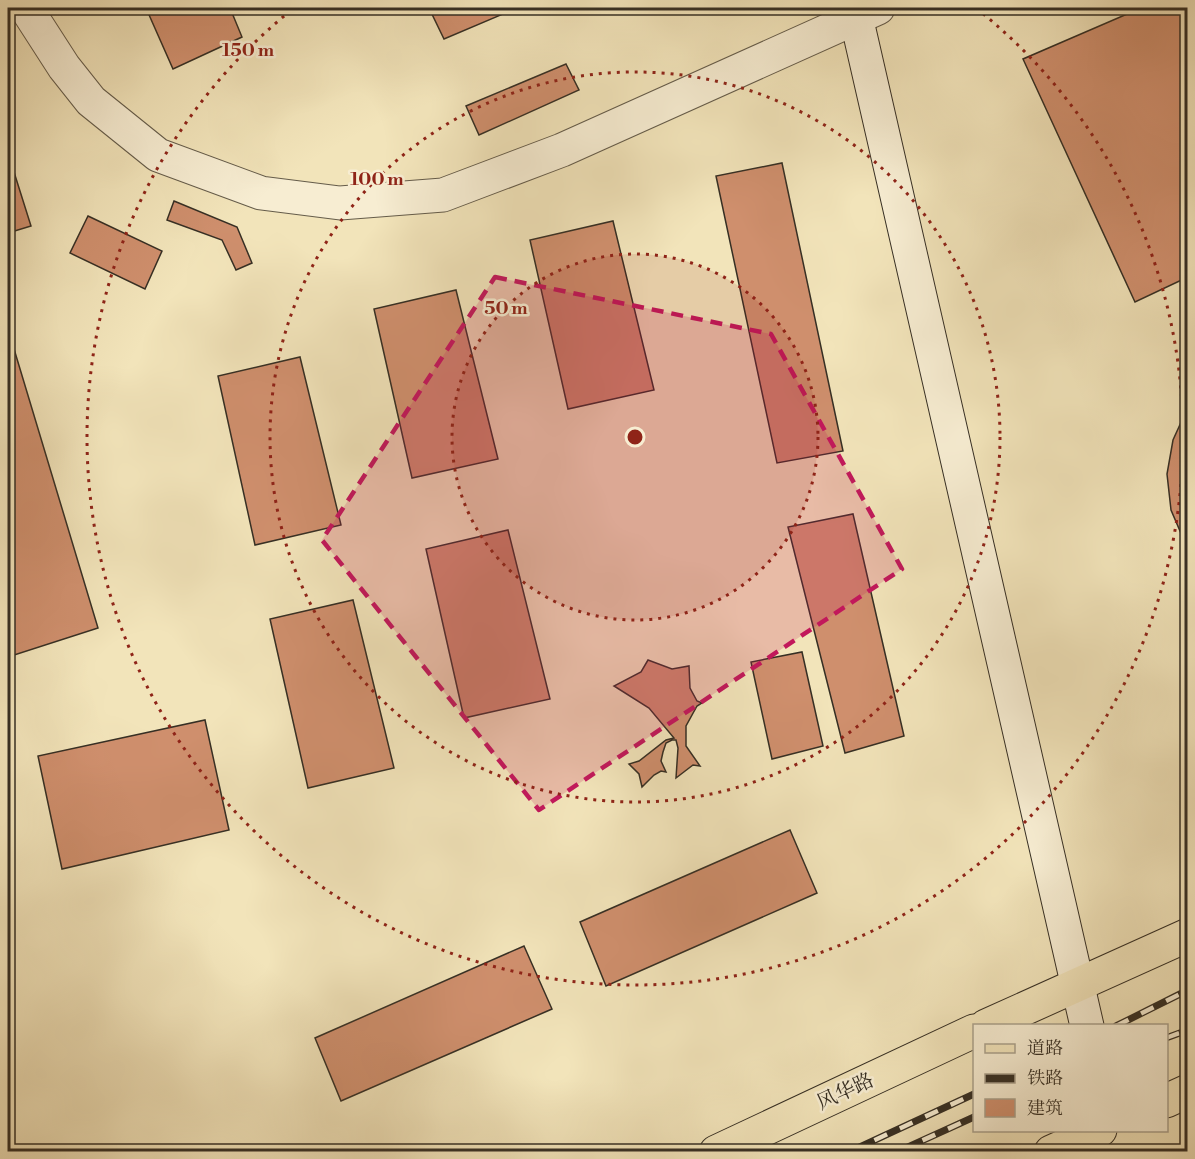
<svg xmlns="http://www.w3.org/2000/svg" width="1195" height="1159" viewBox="0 0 1195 1159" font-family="'Libre Bodoni','Noto Serif SC',serif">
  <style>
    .building { fill: #cf8f6d; stroke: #362f24; stroke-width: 1.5 }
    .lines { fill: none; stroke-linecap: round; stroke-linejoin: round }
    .tertiary-casing { stroke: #655c4a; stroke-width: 35 }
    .secondary-casing { stroke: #362f24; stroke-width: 35 }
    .primary-casing { stroke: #362f24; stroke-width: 35 }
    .tertiary { stroke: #f7edd2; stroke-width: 33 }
    .secondary { stroke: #f7edd2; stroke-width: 33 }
    .primary { stroke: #f2e4ba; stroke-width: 33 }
    .rail-casing { stroke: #362f24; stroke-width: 7 }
    .rail { stroke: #f7edd2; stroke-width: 4.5; stroke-dasharray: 14; stroke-linecap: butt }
    .marked { fill: #c2185b; fill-opacity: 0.2; stroke: #c2185b; stroke-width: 4.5; stroke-dasharray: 12 8; stroke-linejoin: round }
    .ring { fill: none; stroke: #8f2418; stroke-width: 3; stroke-dasharray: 3 6 }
    .labels { text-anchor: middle; stroke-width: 5; stroke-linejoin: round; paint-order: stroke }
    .street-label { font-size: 20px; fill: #362f24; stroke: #f7edd2 }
    .centre { fill: #8f2418; stroke: #f7edd2; stroke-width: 3 }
    .ring-label { font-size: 18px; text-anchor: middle; font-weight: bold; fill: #8f2418; stroke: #f7edd2; stroke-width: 5; stroke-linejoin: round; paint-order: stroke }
  </style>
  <rect width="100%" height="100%" fill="#f2e4ba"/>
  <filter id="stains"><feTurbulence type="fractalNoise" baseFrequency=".00333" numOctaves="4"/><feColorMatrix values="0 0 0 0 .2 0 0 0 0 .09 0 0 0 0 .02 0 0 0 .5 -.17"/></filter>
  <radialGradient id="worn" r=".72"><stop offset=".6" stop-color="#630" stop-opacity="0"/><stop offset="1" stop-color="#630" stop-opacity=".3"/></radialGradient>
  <g class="building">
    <polygon points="146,8 230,8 242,37 173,69"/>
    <polygon points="429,8 517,8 444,39"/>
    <polygon points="1141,8 1188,8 1188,277 1135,302 1023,59"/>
    <polygon points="566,64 579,90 479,135 466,106"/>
    <polygon points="8,153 31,226 8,233"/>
    <polygon points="782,163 843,451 777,463 716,176"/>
    <polygon points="174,201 237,227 252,263 236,270 222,240 167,220"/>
    <polygon points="88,216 162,251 145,289 70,253"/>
    <polygon points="613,221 654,390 568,409 530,240"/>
    <polygon points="456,290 498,459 412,478 374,309"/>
    <polygon points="8,329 98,628 8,657"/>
    <polygon points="300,357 341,525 255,545 218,376"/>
    <polygon points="1188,407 1188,544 1186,545 1171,510 1167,474 1173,440"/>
    <polygon points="853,514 904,736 845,753 788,527"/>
    <polygon points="508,530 550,699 464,718 426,549"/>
    <polygon points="353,600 394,768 308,788 270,619"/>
    <polygon points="802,652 823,746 772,759 751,662"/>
    <polygon points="648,660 672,669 689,666 690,688 697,701 702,703 697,706 686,726 686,746 700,766 693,765 676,778 678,748 676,740 672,740 666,743 663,752 661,761 666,772 661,771 654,775 642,787 639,774 629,764 639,761 666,740 674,738 649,708 614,686 641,672"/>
    <polygon points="205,720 229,830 62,869 38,756"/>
    <polygon points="790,830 817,893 606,986 580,922"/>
    <polygon points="524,946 552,1009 341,1101 315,1038"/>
  </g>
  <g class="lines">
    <g class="tertiary-casing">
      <polyline id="tertiary" points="26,8 64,67 91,101 158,155 261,193 340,203 443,195 562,150 878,8"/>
    </g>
    <g class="secondary-casing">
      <polyline id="secondary" points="854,8 1087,1026"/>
    </g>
    <g class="primary-casing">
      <g id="primary">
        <polyline points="986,1026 1188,935"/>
        <polyline points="1166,1101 1188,1091"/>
        <polyline points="716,1152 974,1031"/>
        <polyline points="1051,1152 1100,1130"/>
      </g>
    </g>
    <use href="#tertiary" class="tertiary"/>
    <use href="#secondary" class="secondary"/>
    <use href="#primary" class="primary"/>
    <g class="rail-casing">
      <g id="rail">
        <polyline points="1116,1026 1188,990"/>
        <polyline points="1166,1038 1188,1030"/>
        <polyline points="849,1152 974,1094"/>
        <polyline points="897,1152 974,1117"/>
      </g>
    </g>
    <use href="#rail" class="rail"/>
  </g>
  <path class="marked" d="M495,277L771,334L902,569L539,810L322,540Z"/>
  <circle cx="635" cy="437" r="183" fill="#8f2418" fill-opacity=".12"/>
  <g class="ring">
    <circle cx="635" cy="437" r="183"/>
    <circle cx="635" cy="437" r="365"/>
    <path d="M976 8A548 548 0 1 1 294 8"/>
  </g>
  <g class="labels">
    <g class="street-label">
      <text transform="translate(845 1091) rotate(-25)" y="7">风华路</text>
    </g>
  </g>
  <circle cx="635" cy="437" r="9" class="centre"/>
  <g class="ring-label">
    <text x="248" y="56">150 m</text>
    <text x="377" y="185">100 m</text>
    <text x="506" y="314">50 m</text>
  </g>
  <rect width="1195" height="1159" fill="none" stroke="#f2e4ba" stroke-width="30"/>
  <rect x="9" y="9" width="1177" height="1141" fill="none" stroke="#362f24" stroke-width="3"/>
  <rect x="15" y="15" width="1165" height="1129" fill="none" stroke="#362f24" stroke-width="1.5"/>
  <rect x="973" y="1024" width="195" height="108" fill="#f7edd2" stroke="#aaa18c" stroke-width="1.5"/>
  <rect x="985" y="1044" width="30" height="9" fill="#f2e4ba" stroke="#aaa18c" stroke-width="1.5"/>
  <text x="1027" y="1054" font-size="18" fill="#362f24">道路</text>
  <rect x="985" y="1074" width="30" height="9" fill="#362f24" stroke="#aaa18c" stroke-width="1.5"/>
  <text x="1027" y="1084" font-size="18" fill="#362f24">铁路</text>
  <rect x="985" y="1099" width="30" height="18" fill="#cf8f6d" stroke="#aaa18c" stroke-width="1.5"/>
  <text x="1027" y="1114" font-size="18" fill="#362f24">建筑</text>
  <rect width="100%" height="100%" filter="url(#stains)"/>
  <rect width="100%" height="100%" fill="url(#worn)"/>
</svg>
